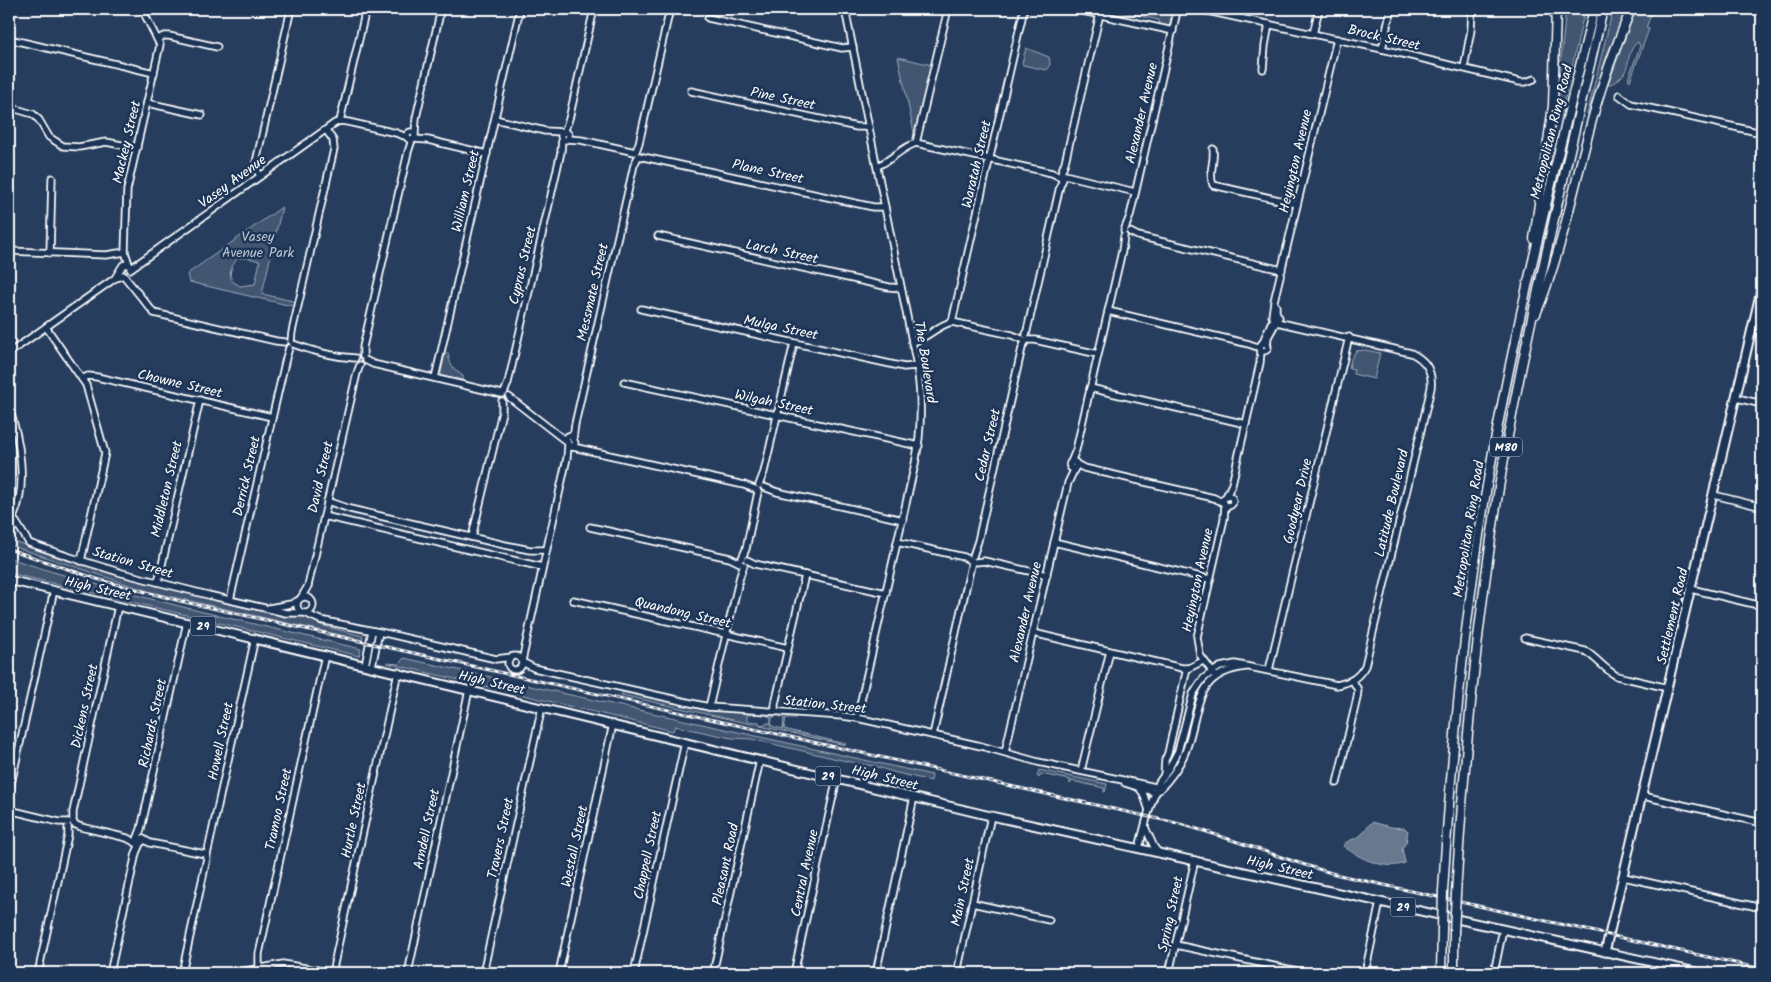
<svg xmlns="http://www.w3.org/2000/svg" width="1771" height="982" viewBox="0 0 1771 982" font-family="Kalam,sans-serif">
  <style>
    .green { fill: #425672; stroke: #a0aab8; fill-rule: evenodd }
    .water { fill: #67788e; stroke: #a4aebb }
    .lines { fill: none; stroke-linecap: round; stroke-linejoin: round }
    .minor-casing { stroke: #fff; stroke-width: 9 }
    .major-casing { stroke: #fff; stroke-width: 11 }
    .highway-casing { stroke: #fff; stroke-width: 11 }
    .minor { stroke: #1d3557; stroke-width: 5.5 }
    .major { stroke: #1d3557; stroke-width: 7 }
    .highway { stroke: #1d3557; stroke-width: 8 }
    .rail-casing { stroke: #fff; stroke-width: 3 }
    .rail { stroke: #1d3557; stroke-width: 1; stroke-dasharray: 4; stroke-linecap: butt }
    .highway-bridge-casing { stroke: #fff; stroke-width: 11; stroke-linecap: butt }
    .highway-bridge { stroke: #1d3557; stroke-width: 8 }
    .labels { text-anchor: middle; stroke-width: 5; stroke-linejoin: round; paint-order: stroke }
    .shield { fill: #1d3557; stroke: #bbc2cd; stroke-width: 1 }
    .shield-label { font-size: 12px; font-weight: bold; fill: #fff }
    .street-label { font-size: 14px; fill: #fff; stroke: #1d3557 }
    .park-label { font-size: 14px; fill: #bdc4ce; stroke: #1d3557 }
  </style>
  <rect width="100%" height="100%" fill="#263d5e"/>
  <filter id="ink" filterUnits="userSpaceOnUse"><feTurbulence type="fractalNoise" baseFrequency=".02" numOctaves="2"/><feDisplacementMap in="SourceGraphic" scale="10" xChannelSelector="R" yChannelSelector="G"/><feConvolveMatrix kernelMatrix="1 2 1 2 8 2 1 2 1" color-interpolation-filters="sRGB"/></filter>
  <g filter="url(#ink)">
    <g class="green">
      <polygon points="1107,9 1173,9 1169,27 1159,24 1159,20"/>
      <polygon points="1566,9 1585,9 1560,119 1555,118"/>
      <polygon points="1613,9 1628,9 1608,52 1589,114 1587,114"/>
      <path d="M1636,9H1653L1646,28L1649,29L1630,81L1628,79L1640,46L1638,42C1622,53 1637,74 1608,85Z"/>
      <polygon points="1026,48 1049,57 1050,63 1049,68 1046,70 1023,65 1022,63"/>
      <polygon points="898,57 932,65 915,137"/>
      <path d="M282,207L262,294L293,301L292,306L189,282L187,274ZM238,258H248L260,261L255,284L240,286L232,281C228,272 232,265 238,258Z"/>
      <polygon points="1365,350 1380,353 1374,379 1353,374 1354,369 1349,368 1351,359 1356,351"/>
      <path d="M445,353H448C449,364 454,370 463,376V380L442,376L441,373Z"/>
      <polygon points="9,540 110,573 238,605 238,606 274,614 274,612 307,617 320,623 320,625 363,636 362,640 151,592 9,545"/>
      <path d="M9,558C124,596 243,621 361,649L359,656L9,573Z"/>
      <polygon points="404,658 495,678 498,682 497,689 387,663 399,664"/>
      <polygon points="500,682 519,688 521,684 932,775 931,781 893,772 874,766 859,764 751,739 731,738 675,726 673,731 498,689"/>
      <polygon points="623,691 706,709 751,713 751,715 747,715 747,721 759,722 759,724 766,725 767,723 771,723 771,717 767,716 767,714 776,715 776,717 772,717 771,726 783,729 784,718 780,717 781,715 796,716 796,718 786,718 784,729 846,744 845,745 621,695"/>
      <polygon points="1039,770 1107,784 1105,792 1104,792 1104,788 1072,781 1070,784 1070,780 1041,774 1039,778 1037,776"/>
    </g>
    <path class="water" d="M1372,822L1391,827L1405,828L1408,831L1406,843L1402,848L1405,863C1385,871 1359,858 1343,846C1347,839 1356,840 1361,835C1365,831 1367,826 1372,822Z"/>
    <g class="lines">
      <g class="minor-casing">
        <g id="minor">
          <path d="M845,9L917,366C922,400 922,430 915,464L857,718"/>
          <polyline points="1074,9 1173,31"/>
          <polyline points="1198,9 1382,49 1520,82 1526,82 1534,79"/>
          <polyline points="708,18 842,48 853,47"/>
          <polyline points="1313,34 1319,9"/>
          <polyline points="9,39 154,73"/>
          <polyline points="158,39 164,36 169,36 217,47"/>
          <polyline points="1382,49 1391,9"/>
          <polyline points="1464,68 1471,30 1472,9"/>
          <polyline points="1263,69 1265,46 1269,24"/>
          <polyline points="691,91 857,127 869,127"/>
          <polyline points="1619,95 1631,104 1762,133"/>
          <polyline points="147,103 202,115"/>
          <polyline points="9,107 33,114 39,120 49,137 63,146 79,147 106,142 137,148"/>
          <polyline points="495,119 545,131 563,132"/>
          <polyline points="340,121 366,9"/>
          <circle cx="411" cy="136" r="4"/>
          <circle cx="565" cy="136" r="4"/>
          <polyline points="564,132 569,119 594,9"/>
          <polyline points="415,134 416,118 441,9"/>
          <polyline points="414,139 428,140 487,154"/>
          <polyline points="568,139 581,140 635,152"/>
          <polyline points="916,143 948,9"/>
          <path d="M1213,149C1215,162 1208,173 1213,185L1297,204"/>
          <polyline points="636,151 639,143 670,9"/>
          <polyline points="639,156 873,207 885,207"/>
          <path d="M877,166C891,161 902,147 916,143L1052,173L1060,177"/>
          <polyline points="1061,173 1065,162 1100,14"/>
          <polyline points="1065,175 1135,192"/>
          <polyline points="260,176 256,168 256,162 291,9"/>
          <polyline points="1124,231 1130,216 1176,16 1176,9"/>
          <polyline points="1130,232 1138,236 1282,270"/>
          <polyline points="658,236 889,287 901,288"/>
          <polyline points="9,251 106,255 125,252"/>
          <polyline points="50,253 52,178"/>
          <polyline points="129,264 125,252 127,190 160,45 142,9"/>
          <polyline points="130,269 335,123 340,121 348,122 396,133 407,137"/>
          <polyline points="124,276 154,313 276,341 285,342"/>
          <polyline points="115,278 123,265 127,264 130,266"/>
          <polyline points="641,309 904,367 917,366"/>
          <polyline points="1108,311 1249,344 1260,348"/>
          <polyline points="952,322 1024,9"/>
          <polyline points="46,327 86,385 105,453 81,561"/>
          <polyline points="1026,335 1060,186 1063,179"/>
          <polyline points="1027,340 1035,340 1098,354"/>
          <polyline points="291,341 292,332 334,149 333,140 326,130"/>
          <path d="M912,342C927,339 937,325 952,322L1012,335L1022,339"/>
          <circle cx="1264" cy="347" r="4"/>
          <path d="M293,344C312,351 335,357 355,358"/>
          <polyline points="1262,344 1271,323 1277,318"/>
          <polyline points="1267,345 1268,337 1279,317 1276,312 1276,306"/>
          <polyline points="9,353 114,279 123,275"/>
          <polyline points="363,356 363,347 408,152 412,140"/>
          <polyline points="365,360 373,364 502,394"/>
          <polyline points="435,378 520,9"/>
          <polyline points="82,379 88,376 97,377 272,417"/>
          <polyline points="624,382 919,446"/>
          <polyline points="1090,388 1246,424"/>
          <polyline points="504,393 508,383 561,152 562,138"/>
          <polyline points="509,397 567,442"/>
          <polyline points="1737,398 1762,404"/>
          <path d="M9,408C20,439 28,487 13,518"/>
          <polygon points="571,435 575,443 572,447 569,446 566,439 568,436"/>
          <polyline points="573,439 575,424 634,165 638,157"/>
          <polyline points="573,447 744,485 757,490"/>
          <circle cx="1073" cy="465" r="3.5"/>
          <polyline points="1071,462 1076,450 1122,251 1124,236"/>
          <polyline points="1076,464 1084,468 1214,498 1224,503"/>
          <polyline points="759,485 764,472 794,343"/>
          <polyline points="764,487 777,492 903,520"/>
          <polyline points="1714,495 1762,507"/>
          <circle cx="1228" cy="501" r="5"/>
          <polyline points="1226,497 1232,484 1260,363 1261,350"/>
          <polyline points="327,501 350,509 505,545 530,550 546,550"/>
          <polyline points="9,516 16,522 29,543 70,557 122,573 208,595 286,613 302,613"/>
          <polyline points="324,516 542,567"/>
          <polyline points="590,527 730,558 740,563"/>
          <polyline points="472,537 502,412 502,401"/>
          <polyline points="897,542 964,557 971,561"/>
          <polyline points="1054,542 1209,579"/>
          <polyline points="973,556 978,541 1022,348 1026,340"/>
          <polyline points="742,558 746,549 758,492"/>
          <polyline points="747,560 755,564 886,593"/>
          <polyline points="976,562 984,561 1047,575"/>
          <polyline points="158,582 200,400"/>
          <polyline points="1691,589 1762,606"/>
          <circle cx="305" cy="605" r="8"/>
          <polyline points="301,598 308,586 357,373 360,365"/>
          <polyline points="230,600 286,358 289,348"/>
          <polyline points="573,600 788,648"/>
          <polyline points="269,608 291,604 297,601"/>
          <polyline points="307,614 320,620 389,634 496,659 512,657"/>
          <polyline points="1033,633 1182,668 1189,668 1203,661"/>
          <path d="M1525,638L1585,651C1597,658 1605,670 1617,676L1668,688"/>
          <circle cx="515" cy="663" r="7"/>
          <polyline points="522,661 567,458 568,445"/>
          <polyline points="522,662 534,668 709,707 842,716 857,718 981,746 1038,762 1160,788"/>
          <polyline points="365,665 372,631"/>
          <polyline points="372,666 379,632"/>
          <polyline points="1269,670 1349,337"/>
          <polyline points="1216,677 1200,655 1197,637 1224,519 1225,505"/>
          <polyline points="709,707 740,576 744,565"/>
          <polyline points="775,711 775,704 805,575"/>
          <polyline points="933,735 972,561"/>
          <polyline points="1005,752 1068,483 1075,468"/>
          <polyline points="1081,771 1110,651"/>
          <polyline points="1164,776 1165,760 1168,753 1187,668"/>
          <polyline points="1125,783 1156,793"/>
          <polyline points="1337,783 1357,698 1358,690 1353,681"/>
          <polyline points="1139,788 1143,793 1149,810"/>
          <path d="M1159,790C1172,777 1183,761 1188,744C1200,705 1196,673 1246,667"/>
          <polyline points="9,793 54,590"/>
          <polyline points="1643,796 1762,823"/>
          <polyline points="9,810 59,822 68,822"/>
          <polyline points="73,822 73,812 118,606"/>
          <polyline points="74,824 81,827 127,838 138,844 142,842 143,839 138,837 136,842"/>
          <polyline points="1145,827 1154,847 1158,852"/>
          <polyline points="138,837 141,829 187,622"/>
          <polyline points="143,839 150,843 205,854"/>
          <path d="M1139,848L1149,810L1159,782L1169,768L1178,751L1193,694L1203,679L1212,672L1220,667L1235,664L1337,685C1351,682 1358,678 1365,666L1431,388C1433,371 1426,360 1411,353L1277,322L1272,316L1274,301L1337,39"/>
          <polyline points="207,855 255,638"/>
          <polyline points="1624,877 1762,908"/>
          <polyline points="972,903 1049,920"/>
          <polyline points="1176,945 1306,973"/>
          <polyline points="259,968 259,954 325,655"/>
          <polyline points="38,973 68,835 68,827"/>
          <polyline points="110,973 136,853 140,844"/>
          <polyline points="182,973 207,858"/>
          <polyline points="235,973 283,964 333,973"/>
          <polyline points="332,973 398,672"/>
          <polyline points="408,973 469,690"/>
          <polyline points="483,973 542,707"/>
          <polyline points="559,973 613,724"/>
          <polyline points="634,973 685,742"/>
          <polyline points="713,973 760,760"/>
          <polyline points="794,973 837,778"/>
          <polyline points="876,973 914,797"/>
          <polyline points="957,973 991,816"/>
          <polyline points="1169,973 1195,860"/>
          <polyline points="1365,973 1380,902"/>
          <polyline points="1494,973 1503,929"/>
        </g>
      </g>
      <g class="major-casing">
        <g id="major">
          <polyline points="9,580 982,814 1701,973"/>
          <polyline points="1605,952 1762,286"/>
        </g>
      </g>
      <g class="highway-casing">
        <g id="highway">
          <polyline points="1534,239 1553,106 1556,9"/>
          <path d="M1536,314C1563,249 1575,180 1594,113C1604,77 1617,43 1631,9"/>
          <path d="M1443,891C1452,744 1466,597 1493,452C1520,303 1558,156 1594,9"/>
          <path d="M1456,894C1465,740 1480,588 1508,436C1535,293 1570,151 1603,9"/>
          <polyline points="1441,973 1442,929"/>
          <polyline points="1454,973 1454,932"/>
        </g>
      </g>
      <use href="#minor" class="minor"/>
      <use href="#major" class="major"/>
      <use href="#highway" class="highway"/>
      <g class="rail-casing">
        <path id="rail" d="M9,549L97,579L180,601L1172,822C1229,836 1282,860 1339,875L1762,969"/>
      </g>
      <use href="#rail" class="rail"/>
      <g class="highway-bridge-casing">
        <g id="highway-bridge">
          <polyline points="1442,929 1443,891"/>
          <polyline points="1454,932 1456,894"/>
        </g>
      </g>
      <use href="#highway-bridge" class="highway-bridge"/>
    </g>
  </g>
  <g class="labels">
    <g class="shield">
      <rect x="1490" y="437.5" width="32" height="19" rx="4"/>
      <rect x="190.5" y="616.5" width="25" height="19" rx="4"/>
      <rect x="815.5" y="766.5" width="25" height="19" rx="4"/>
      <rect x="1390.5" y="897.5" width="25" height="19" rx="4"/>
    </g>
    <g class="shield-label">
      <text x="1506" y="451">M80</text>
      <text x="203" y="630">29</text>
      <text x="828" y="780">29</text>
      <text x="1403" y="911">29</text>
    </g>
    <g class="street-label">
      <text transform="translate(1384 37) rotate(13)" y="5">Brock Street</text>
      <text transform="translate(783 98) rotate(12)" y="5">Pine Street</text>
      <text transform="translate(1141 113) rotate(-77)" y="5">Alexander Avenue</text>
      <text transform="translate(1551 132) rotate(-76)" y="5">Metropolitan Ring Road</text>
      <text transform="translate(126 142) rotate(-77)" y="5">Mackey Street</text>
      <text transform="translate(1295 161) rotate(-77)" y="5">Heyington Avenue</text>
      <text transform="translate(976 164) rotate(-77)" y="5">Waratah Street</text>
      <text transform="translate(768 171) rotate(12)" y="5">Plane Street</text>
      <text transform="translate(232 181) rotate(-36)" y="5">Vasey Avenue</text>
      <text transform="translate(465 191) rotate(-77)" y="5">William Street</text>
      <text transform="translate(782 251) rotate(12)" y="5">Larch Street</text>
      <text transform="translate(522 265) rotate(-77)" y="5">Cyprus Street</text>
      <text transform="translate(592 292) rotate(-77)" y="5">Messmate Street</text>
      <text transform="translate(781 327) rotate(12)" y="5">Mulga Street</text>
      <text transform="translate(926 362) rotate(81)" y="5">The Boulevard</text>
      <text transform="translate(180 383) rotate(13)" y="5">Chowne Street</text>
      <text transform="translate(774 402) rotate(12)" y="5">Wilgah Street</text>
      <text transform="translate(987 445) rotate(-77)" y="5">Cedar Street</text>
      <text transform="translate(246 476) rotate(-77)" y="5">Derrick Street</text>
      <text transform="translate(320 477) rotate(-77)" y="5">David Street</text>
      <text transform="translate(166 489) rotate(-77)" y="5">Middleton Street</text>
      <text transform="translate(1297 501) rotate(-77)" y="5">Goodyear Drive</text>
      <text transform="translate(1391 503) rotate(-77)" y="5">Latitude Boulevard</text>
      <text transform="translate(1468 529) rotate(-81)" y="5">Metropolitan Ring Road</text>
      <text transform="translate(133 562) rotate(16)" y="5">Station Street</text>
      <text transform="translate(1197 580) rotate(-78)" y="5">Heyington Avenue</text>
      <text transform="translate(98 588) rotate(13)" y="5">High Street</text>
      <text transform="translate(683 612) rotate(13)" y="5">Quandong Street</text>
      <text transform="translate(1025 612) rotate(-77)" y="5">Alexander Avenue</text>
      <text transform="translate(1672 616) rotate(-77)" y="5">Settlement Road</text>
      <text transform="translate(492 682) rotate(13)" y="5">High Street</text>
      <text transform="translate(825 704) rotate(6)" y="5">Station Street</text>
      <text transform="translate(84 706) rotate(-78)" y="5">Dickens Street</text>
      <text transform="translate(152 723) rotate(-78)" y="5">Richards Street</text>
      <text transform="translate(220 741) rotate(-78)" y="5">Howell Street</text>
      <text transform="translate(885 777) rotate(14)" y="5">High Street</text>
      <text transform="translate(278 809) rotate(-78)" y="5">Tramoo Street</text>
      <text transform="translate(353 820) rotate(-78)" y="5">Hurtle Street</text>
      <text transform="translate(426 829) rotate(-78)" y="5">Arndell Street</text>
      <text transform="translate(500 838) rotate(-78)" y="5">Travers Street</text>
      <text transform="translate(574 846) rotate(-78)" y="5">Westall Street</text>
      <text transform="translate(647 855) rotate(-78)" y="5">Chappell Street</text>
      <text transform="translate(725 864) rotate(-78)" y="5">Pleasant Road</text>
      <text transform="translate(1280 867) rotate(13)" y="5">High Street</text>
      <text transform="translate(804 873) rotate(-78)" y="5">Central Avenue</text>
      <text transform="translate(962 892) rotate(-78)" y="5">Main Street</text>
      <text transform="translate(1170 914) rotate(-78)" y="5">Spring Street</text>
    </g>
    <g class="park-label">
      <text x="258" y="241">Vasey<tspan x="258" dy="16">Avenue Park</tspan></text>
    </g>
  </g>
  <rect width="1771" height="982" fill="none" stroke="#1d3557" stroke-width="30"/>
  <rect x="15" y="15" width="1741" height="952" fill="none" stroke="#fff" stroke-width="2" filter="url(#ink)"/>
</svg>
